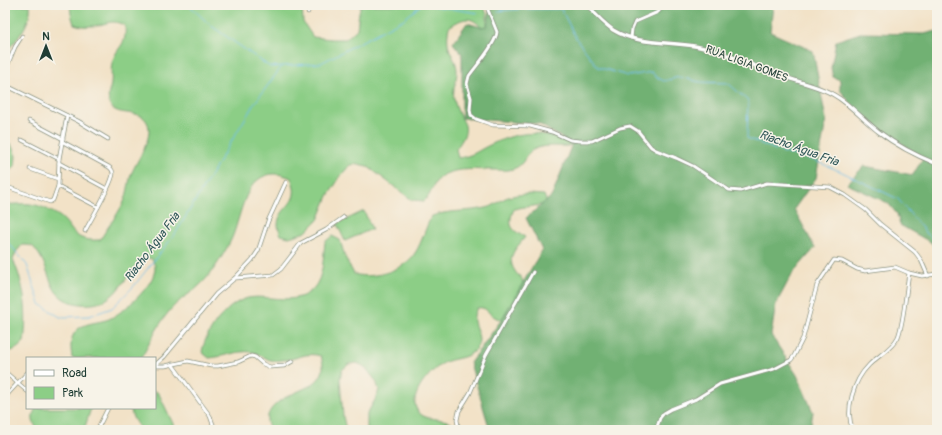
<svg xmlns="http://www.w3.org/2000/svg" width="942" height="435" viewBox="0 0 942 435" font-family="Pangolin,sans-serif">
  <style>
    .green { fill: #8cce86; stroke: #56865d }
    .forest { fill: #71b173; stroke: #487754 }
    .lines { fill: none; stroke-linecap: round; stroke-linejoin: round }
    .stream { stroke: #6fbfea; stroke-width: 1 }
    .minor-casing { stroke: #88907e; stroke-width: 4.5 }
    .tertiary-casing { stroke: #88907e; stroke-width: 5 }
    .minor { stroke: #fff; stroke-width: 3 }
    .tertiary { stroke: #fff; stroke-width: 3.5 }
    .labels { text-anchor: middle; stroke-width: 3; stroke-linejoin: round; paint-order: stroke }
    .street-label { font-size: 11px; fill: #1f3d34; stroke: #f7f3e8 }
    .water-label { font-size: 12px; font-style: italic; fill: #2f5758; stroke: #f7f3e8 }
  </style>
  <rect width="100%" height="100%" fill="#f7f3e8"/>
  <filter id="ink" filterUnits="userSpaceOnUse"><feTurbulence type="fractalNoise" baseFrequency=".025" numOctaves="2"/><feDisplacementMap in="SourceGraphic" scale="8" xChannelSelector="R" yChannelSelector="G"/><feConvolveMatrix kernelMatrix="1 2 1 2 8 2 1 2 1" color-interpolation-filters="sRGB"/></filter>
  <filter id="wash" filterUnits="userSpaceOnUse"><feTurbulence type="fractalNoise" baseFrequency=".012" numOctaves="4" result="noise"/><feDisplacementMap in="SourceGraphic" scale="16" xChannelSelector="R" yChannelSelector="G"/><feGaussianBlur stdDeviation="0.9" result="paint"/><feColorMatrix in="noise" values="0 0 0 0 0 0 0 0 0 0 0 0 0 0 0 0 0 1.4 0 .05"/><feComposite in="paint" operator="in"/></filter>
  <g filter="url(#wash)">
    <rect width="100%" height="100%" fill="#f2e2c7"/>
    <g class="green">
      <path d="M5,5H30C32,22 17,41 5,52Z"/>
      <path d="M70,5H302L303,22L313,37L331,39H346L357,29L359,12L361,5H483L487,14V26L481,27C470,14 461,19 449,27C447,35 447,43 450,51C453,58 457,63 457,71C457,80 452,90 454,99C459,125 476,122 456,149L458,158C474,156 478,150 492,144C522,130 542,130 572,144L568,146C558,147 545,144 535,149C524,153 526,165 513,169C508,171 501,170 495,170C478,170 459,167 443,175C432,181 433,194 424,201L412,200L367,166L358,164L350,165L342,174L328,196L318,220L306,232L289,237L281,235C280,232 278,228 278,225C278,206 303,205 291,178C280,173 269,172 259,179C242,191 239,225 230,242C222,257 212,274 200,285C193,292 183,297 176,304C160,319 152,340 141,358H72C71,349 69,339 76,331C84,322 99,323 109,319C124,312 155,285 155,268C155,265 153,261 152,259L144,257C130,269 123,289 107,299C99,304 90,305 80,304C48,300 53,277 40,256C38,253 35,248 32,246C29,245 25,245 22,245L16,252L13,260C25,286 28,313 24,342C19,347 13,353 5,351V204C13,205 22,203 30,204C39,205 47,209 54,213C76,224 67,242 100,240C107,228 116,217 123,204C128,195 128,184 131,175C136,160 158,134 145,119C136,109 113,118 109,102C107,95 110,90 111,84C112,76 110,67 113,60C118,45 127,46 125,26C111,17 105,26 91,26C85,27 80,26 74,24L71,14Z"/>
      <polygon points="5,143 11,144 16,156 15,166 8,172 5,172"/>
      <path d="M527,194L544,195L547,203C536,207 525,206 514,209C507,225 511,230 525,237C518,247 505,256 515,271C518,277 522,275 523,283L502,319C500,319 497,319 495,317C488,314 487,306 477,308C476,310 474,314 474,316C472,328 486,338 474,351C467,358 457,358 448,361C435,365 409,393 416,408C424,426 449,412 456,430H367V414L376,398L379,390L376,381L365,367L357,363L349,364L342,370L340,379L343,416L346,430H270C269,427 267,424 267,421C267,416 270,410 273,407C290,387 333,390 321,356C304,351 298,360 282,360C277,361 270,361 266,358C261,356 258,353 252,352C237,350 224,357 209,358L202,352C204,340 210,331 216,322C224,312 235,301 248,298C269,294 295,307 313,289C324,277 323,257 325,242L332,236L340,240L345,257L354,274C373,280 405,270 415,253C423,241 425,227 432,216C449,210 468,212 486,208C493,207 496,203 502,200C510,195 518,195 527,194Z"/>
      <polygon points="364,211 372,229 345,241 337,224"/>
      <path d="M155,390L159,394L176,430H141C136,423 131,417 131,408H155Z"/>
      <path d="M36,408H91L84,430H38C32,422 31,417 36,408Z"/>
    </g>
    <g class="forest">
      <polygon points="491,5 773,5 770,32 813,51 826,120 816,178 794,209 815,248 792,274 776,304 771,335 797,375 813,412 810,430 490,430 470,363 502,319 542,250 526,218 552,196 572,144 539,124 462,118 462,54 453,43 467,23 481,27 487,26"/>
      <polygon points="937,31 937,253 932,243 900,225 897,214 888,203 847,184 864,166 913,175 923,158 878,128 852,105 840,90 840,80 833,77 831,68 836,41 860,33 924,34"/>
    </g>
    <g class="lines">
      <g class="stream">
        <polyline points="189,5 210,25 270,67 321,63 404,19 421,5"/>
        <polyline points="428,5 478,13"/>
        <polyline points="498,11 522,9 561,9 577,40 598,67 628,76 652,72 656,77 664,81 679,77 700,82 728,83 748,101 747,138 779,151 813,160 842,172 898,199 927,234 937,241"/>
        <polyline points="5,243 8,242 27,265 40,304 60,317 89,316 112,308 133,287 175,234 254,104 282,66"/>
      </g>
    </g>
  </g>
  <g filter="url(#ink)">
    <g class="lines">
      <g class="minor-casing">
        <g id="minor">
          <path d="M486,5L497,32C496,44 476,66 469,76L467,84L471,98L470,110L471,115L476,119L493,125L530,126L552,132L570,140L580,141H592L620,128L630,126L638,131L651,147L656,150L676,158L693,166L729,190L740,191L767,183L830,187L845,195L866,210L880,224L915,252L921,260L928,276"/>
          <polyline points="308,12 309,5"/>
          <polyline points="631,38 632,29 635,22 658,12 664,5"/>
          <polyline points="5,71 15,47 22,36"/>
          <polyline points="5,85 78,121 108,139"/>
          <polyline points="29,121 63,139"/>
          <polyline points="22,140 59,159"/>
          <path d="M63,142L109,167C112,169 113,171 113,174C111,187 91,219 85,231"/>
          <polyline points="59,163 107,189"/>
          <polyline points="30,169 58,179"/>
          <polyline points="58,186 98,207"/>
          <polyline points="7,187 50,202 53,200 58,186 59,159 67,116"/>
          <polyline points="236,278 273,275 281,269 301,243 326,230 344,217"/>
          <polyline points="172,364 210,416 215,430"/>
          <polyline points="155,365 164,357 216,294 235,278 252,260 258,251 268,221 286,182"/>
          <polyline points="155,366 165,366 188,361 211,366 218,366 238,362 251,356 255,357 263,364 270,367 284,366 293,361"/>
          <polyline points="5,372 27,391"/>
          <polyline points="5,397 27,373"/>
          <polyline points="97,430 108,408"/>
          <polyline points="459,430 457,420 459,411 470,393 486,355 533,272"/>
          <polyline points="656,430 660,418 664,413 671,409 696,399 720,384 774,369 791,360 794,356 803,338 817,285 834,260 842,261 857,269 865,271 895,267 909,273 922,276 937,274"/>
          <path d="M853,430C844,410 854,380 869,365C879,355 892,349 898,337C904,322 906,290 909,273"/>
        </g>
      </g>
      <g class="tertiary-casing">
        <path id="tertiary" d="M587,5C595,14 603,23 613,30C641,47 674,40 704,48C730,54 753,66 778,75C793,80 809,84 824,90C846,99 860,117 879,132C896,145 917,156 937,164"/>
      </g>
      <use href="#minor" class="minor"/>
      <use href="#tertiary" class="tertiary"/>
    </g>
  </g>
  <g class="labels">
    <g class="street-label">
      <text transform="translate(747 63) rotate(20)" y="4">RUA LIGIA GOMES</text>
    </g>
    <g class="water-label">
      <text transform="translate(799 148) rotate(20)" y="4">Riacho Água Fria</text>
      <text transform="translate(152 247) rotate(-53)" y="4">Riacho Água Fria</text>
    </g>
  </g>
  <rect width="942" height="435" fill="none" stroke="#f7f3e8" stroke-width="20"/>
  <rect x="26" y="357" width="130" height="52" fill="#f7f3e8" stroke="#a1aaa0"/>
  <rect x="34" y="370" width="20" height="6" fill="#ffffff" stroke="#a1aaa0"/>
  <text x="62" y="377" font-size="12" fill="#1f3d34">Road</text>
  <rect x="34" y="387" width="20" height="12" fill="#8cce86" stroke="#a1aaa0"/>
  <text x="62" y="397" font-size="12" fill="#1f3d34">Park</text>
  <g transform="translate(46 46)" stroke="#f7f3e8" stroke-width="3" paint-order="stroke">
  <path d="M0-3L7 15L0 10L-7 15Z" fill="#1f3d34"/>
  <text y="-6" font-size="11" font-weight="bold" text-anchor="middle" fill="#1f3d34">N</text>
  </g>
</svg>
